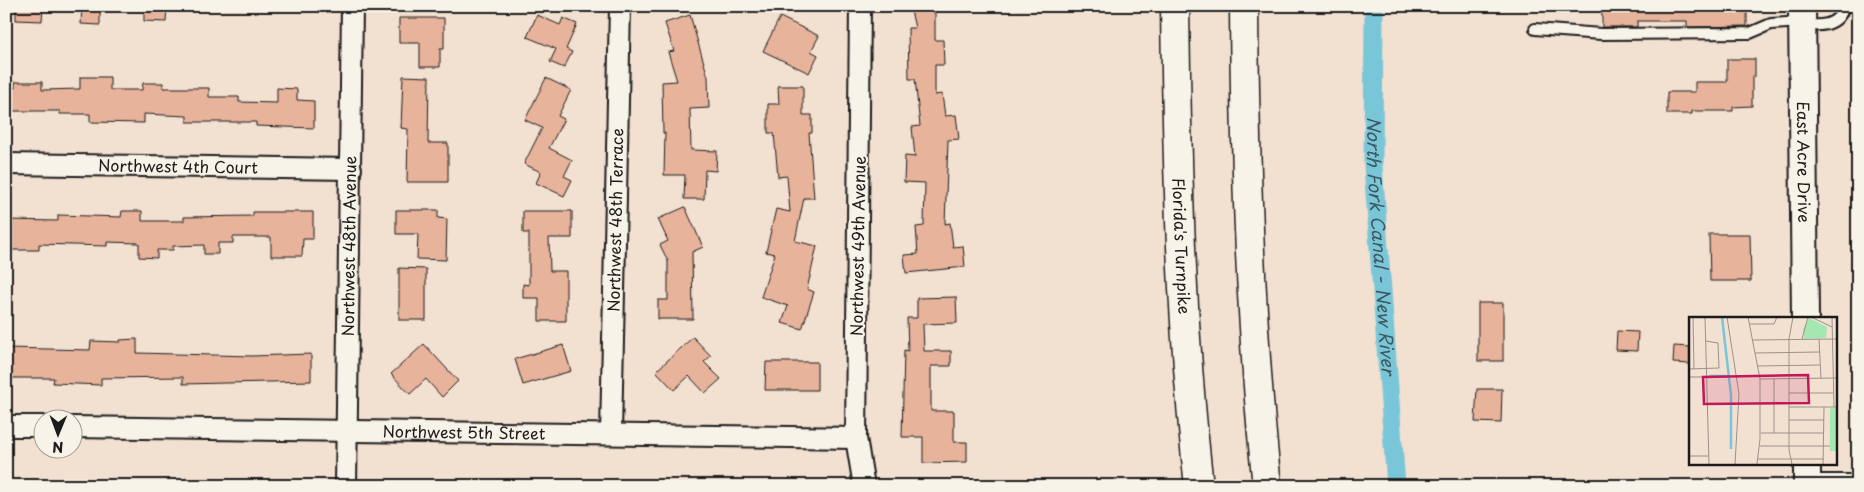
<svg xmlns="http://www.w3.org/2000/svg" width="1864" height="492" viewBox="0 0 1864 492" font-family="'Playpen Sans',sans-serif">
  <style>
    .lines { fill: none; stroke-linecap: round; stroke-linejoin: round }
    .canal { stroke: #7ac6d9; stroke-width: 19 }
    .building { fill: #e8b39b; stroke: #1c1c1c }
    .service-casing { stroke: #1c1c1c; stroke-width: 14 }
    .minor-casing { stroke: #1c1c1c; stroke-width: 24 }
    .tertiary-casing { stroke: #1c1c1c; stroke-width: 30 }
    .motorway-casing { stroke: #1c1c1c; stroke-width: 31 }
    .service { stroke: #f7f3e8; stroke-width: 10 }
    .minor { stroke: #f7f3e8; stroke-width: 20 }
    .tertiary { stroke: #f7f3e8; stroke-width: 26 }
    .motorway { stroke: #f7f3e8; stroke-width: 28 }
    .labels { text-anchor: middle; stroke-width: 4.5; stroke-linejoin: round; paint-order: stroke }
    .street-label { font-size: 16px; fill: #1c1c1c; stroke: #f7f3e8 }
    .water-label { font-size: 18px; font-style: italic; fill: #3d585e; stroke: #f7f3e8 }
    .inset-river { fill: none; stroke: #7ac6d9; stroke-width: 2.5 }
    .inset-road { fill: none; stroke: #9c9289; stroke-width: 1 }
    .view { fill: #c2185b; fill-opacity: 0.15; stroke: #c2185b; stroke-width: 2.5 }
    .inset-edge { fill: none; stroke: #1c1c1c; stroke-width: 2.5 }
  </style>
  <rect width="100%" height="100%" fill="#f2e0d1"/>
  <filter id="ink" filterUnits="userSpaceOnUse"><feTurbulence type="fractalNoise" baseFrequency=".02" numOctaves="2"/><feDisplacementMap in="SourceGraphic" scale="10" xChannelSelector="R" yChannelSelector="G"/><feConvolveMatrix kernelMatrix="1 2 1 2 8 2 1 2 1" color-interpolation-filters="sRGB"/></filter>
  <g filter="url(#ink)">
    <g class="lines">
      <path class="canal" id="s1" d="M1374,6L1373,165L1396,486"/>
    </g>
    <g class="building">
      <polygon points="16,6 43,6 42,21 16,20"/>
      <polygon points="82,6 100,6 100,25 81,24"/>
      <polygon points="144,6 167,6 166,22 144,21"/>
      <polygon points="910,6 935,6 935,40 943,40 944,65 935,65 935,95 942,94 945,116 956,115 959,139 948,140 945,224 950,223 953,247 963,246 965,267 906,273 904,255 918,254 916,227 924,226 925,183 904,182 905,156 915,157 912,127 920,126 915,79 909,79 908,28 915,28"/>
      <polygon points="1602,6 1747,6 1747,26 1687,27 1687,21 1637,21 1637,27 1602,27"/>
      <polygon points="537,15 560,25 563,18 577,24 566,49 572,52 564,68 550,62 556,49 527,37"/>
      <polygon points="690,15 708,77 709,108 690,109 691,150 717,151 716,171 705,170 704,199 684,199 685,175 664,175 665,133 663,133 662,82 677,81 668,52 674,51 665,23"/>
      <polygon points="780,17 819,36 811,51 818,55 809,73 763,51"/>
      <polygon points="399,18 444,18 444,49 440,49 440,67 420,67 420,43 399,43"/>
      <polygon points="1727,59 1755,59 1755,76 1752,76 1752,106 1733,107 1733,111 1692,111 1692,114 1667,114 1667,92 1695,92 1695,82 1727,82"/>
      <polygon points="403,76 429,77 428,143 448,143 448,182 407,182 408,129 401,128"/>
      <polygon points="80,77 110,77 110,90 142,90 143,83 163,83 163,88 209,88 209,97 239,97 239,102 277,103 277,88 297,89 297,100 314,101 314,128 256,126 256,122 187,122 187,116 144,114 144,123 90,122 90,114 60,114 60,111 6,111 6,88 15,88 15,82 42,82 42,90 80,89"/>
      <polygon points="546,78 571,90 558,116 564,119 549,148 572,160 564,176 572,180 564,196 536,183 541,172 524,164 542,128 525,120"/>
      <polygon points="778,86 803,86 803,115 812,115 812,133 809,133 814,198 804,198 795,241 817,246 807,289 814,292 802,329 782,323 788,306 761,297 775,254 766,252 776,209 790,212 787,176 778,177 774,133 768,133 768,104 779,104"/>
      <polygon points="685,207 703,247 692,252 693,319 658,319 658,300 668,300 668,261 660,245 668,241 658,219"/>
      <polygon points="396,210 438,210 438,218 447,219 446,260 417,259 418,234 396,234"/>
      <polygon points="122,211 142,211 142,221 184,221 184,217 253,216 253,212 313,212 313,239 303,239 302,256 271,256 271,237 233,237 233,243 218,243 218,254 204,254 204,245 173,246 173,250 157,250 157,258 139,257 139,243 107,242 107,246 39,244 39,250 12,250 12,243 6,243 6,220 58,221 58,215 121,217"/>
      <polygon points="523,211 572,211 572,238 549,238 550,271 566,271 566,321 539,321 539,298 523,298 523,284 529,285 529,233 523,233"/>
      <polygon points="1709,234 1750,234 1751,281 1710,281"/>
      <polygon points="399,268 426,269 426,320 399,320"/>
      <polygon points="956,297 957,323 923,324 924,351 951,351 951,366 931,366 931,411 954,411 954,442 967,442 967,462 923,463 923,437 902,437 904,350 908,351 907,318 917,318 917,298"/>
      <rect x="1478" y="303" width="25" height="58"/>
      <polygon points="1617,331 1638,332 1637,351 1616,350"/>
      <polygon points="693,337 711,356 704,362 721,379 705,393 689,376 674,390 656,371"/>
      <polygon points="137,339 137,353 252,356 311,354 311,381 183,384 183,377 101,378 101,385 53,383 54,378 6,378 6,348 90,350 91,341 120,342 120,340"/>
      <polygon points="424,344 458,381 442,397 426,379 410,394 391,374"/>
      <polygon points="563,345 571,371 523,385 515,359"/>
      <polygon points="1674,346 1690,347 1690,364 1673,363"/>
      <polygon points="766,362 817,362 817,390 765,390"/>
      <polygon points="1477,389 1502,389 1501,423 1475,422"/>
    </g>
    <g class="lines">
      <g class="service-casing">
        <g id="service">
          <path d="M1803,25C1821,26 1838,27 1844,6"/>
          <polyline points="1535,29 1601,34 1750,33 1771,24 1802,22"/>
        </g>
      </g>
      <g class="minor-casing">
        <g id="minor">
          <polyline points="860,6 856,438 864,486"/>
          <path id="s2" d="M6,164L351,169"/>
          <polyline points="6,426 42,426"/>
          <path id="s3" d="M72,427L856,438"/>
          <path id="s4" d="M611,434L620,6"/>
          <polyline points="1807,485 1858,485"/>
          <path id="s5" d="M346,486L352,6"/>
        </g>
      </g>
      <g class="tertiary-casing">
        <g id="tertiary">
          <path id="s6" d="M1802,6L1805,318"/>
          <polyline points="1807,463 1807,486"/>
        </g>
      </g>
      <g class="motorway-casing">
        <g id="motorway">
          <path id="s7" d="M1175,6C1177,166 1181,327 1199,486"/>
          <path d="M1244,6C1245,166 1250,326 1267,486"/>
        </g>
      </g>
      <use href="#service" class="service"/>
      <use href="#minor" class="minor"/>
      <use href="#tertiary" class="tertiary"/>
      <use href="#motorway" class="motorway"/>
    </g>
  </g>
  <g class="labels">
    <g class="street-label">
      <text dy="6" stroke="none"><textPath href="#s6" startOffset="156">East Acre Drive</textPath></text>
      <text dy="6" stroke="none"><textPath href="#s2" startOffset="172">Northwest 4th Court</textPath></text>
      <text dy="6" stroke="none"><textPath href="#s4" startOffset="214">Northwest 48th Terrace</textPath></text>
      <text dy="6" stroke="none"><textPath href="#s5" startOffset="240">Northwest 48th Avenue</textPath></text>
      <text transform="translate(858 246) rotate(-89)" y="6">Northwest 49th Avenue</text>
      <text dy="6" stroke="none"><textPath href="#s7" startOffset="240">Florida's Turnpike</textPath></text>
      <text dy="6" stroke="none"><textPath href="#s3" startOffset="392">Northwest 5th Street</textPath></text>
    </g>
    <g class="water-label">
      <text dy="6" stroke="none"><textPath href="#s1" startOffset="240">North Fork Canal - New River</textPath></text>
    </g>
  </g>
  <g transform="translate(1689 317)">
    <rect width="148" height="148" fill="#f2e0d1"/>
    <path d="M120,1L138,10L137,21L115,22L114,12ZM141,91H147V134H141Z" fill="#a5e7b1"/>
    <path class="inset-river" d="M33,0L42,78V132M20,59H41"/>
    <path class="inset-road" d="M4,0L5,52M16,0L20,147M38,0L50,77L46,147M59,0L71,62V122L68,147M122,0L143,10M143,0L145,90M61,7H85L88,0M113,22L119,0M130,22L132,62M64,23L148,22M66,36L131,35M69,49L131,48M0,52L30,51L29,26L17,24M0,60H18M71,62L148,61M100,76H145M100,90H148M100,103H135M72,116H135M85,116V62M71,129H141M0,139H20M69,142H135M103,147L100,133V22L104,0M134,147L135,90"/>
    <path class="view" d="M119,58L120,86L15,87L14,60Z"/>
    <rect width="148" height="148" class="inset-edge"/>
  </g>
  <rect width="1864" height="492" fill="none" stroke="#f7f3e8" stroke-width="25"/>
  <rect x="12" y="12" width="1839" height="467" fill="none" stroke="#1c1c1c" stroke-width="2" filter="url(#ink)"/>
  <g transform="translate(58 434) rotate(181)"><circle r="24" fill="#f7f3e8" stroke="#9f9d96"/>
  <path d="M0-4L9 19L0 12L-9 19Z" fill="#1c1c1c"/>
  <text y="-8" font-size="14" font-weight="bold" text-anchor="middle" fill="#1c1c1c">N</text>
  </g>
</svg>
